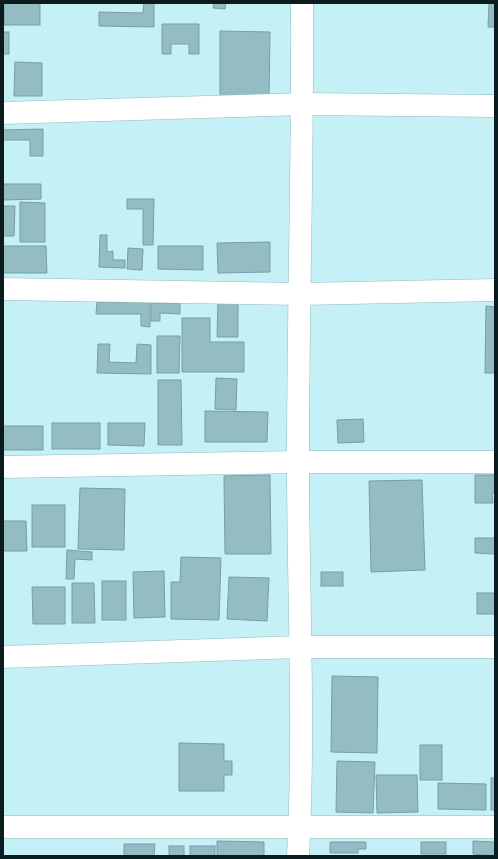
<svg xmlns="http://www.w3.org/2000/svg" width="498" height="859" viewBox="0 0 498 859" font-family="'Fira Sans Condensed',sans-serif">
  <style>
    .building { fill: #93bdc2; stroke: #769fa4 }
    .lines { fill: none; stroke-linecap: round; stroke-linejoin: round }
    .minor-casing { stroke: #91babf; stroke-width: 23 }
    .minor { stroke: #fff; stroke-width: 22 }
  </style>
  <rect width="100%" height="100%" fill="#c5f0f5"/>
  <g class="building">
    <rect x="4" y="3" width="36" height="22"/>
    <polygon points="144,3 154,3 154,27 99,26 99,12 143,13"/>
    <polygon points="214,3 226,3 225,9 213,8"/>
    <polygon points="489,3 495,3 495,27 488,27"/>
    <polygon points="162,24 199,24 199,54 189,54 189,44 171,44 171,54 162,54"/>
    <polygon points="220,31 270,32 269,99 220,99"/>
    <rect x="3" y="32" width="6" height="22"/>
    <polygon points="15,62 42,63 42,96 14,96"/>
    <polygon points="43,129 43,156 30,156 30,140 3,140 3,130"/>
    <polygon points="3,184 41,184 41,199 3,200"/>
    <polygon points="127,199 154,199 153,245 143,245 143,209 127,209"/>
    <polygon points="20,202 45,203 45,242 20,242"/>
    <polygon points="3,206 15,206 14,236 3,236"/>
    <polygon points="100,235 107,235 107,252 113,251 113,260 125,260 125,268 99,267"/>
    <polygon points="270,242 270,272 218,273 217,243"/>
    <polygon points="3,246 46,246 47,273 3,273"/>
    <polygon points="158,246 203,246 203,270 158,269"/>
    <polygon points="128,248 143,249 142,270 127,269"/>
    <polygon points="218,300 238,301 238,337 217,337"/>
    <polygon points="97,302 150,302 150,327 141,326 141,314 96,314"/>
    <polygon points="151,303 180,303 180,314 160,313 160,321 151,321"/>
    <polygon points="486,306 495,307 495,373 485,373"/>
    <polygon points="182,318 210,318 210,342 244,342 244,372 182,372"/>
    <polygon points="157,336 180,336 179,373 157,373"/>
    <polygon points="98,344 110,344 109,362 136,363 137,344 151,345 151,374 97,373"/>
    <polygon points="216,378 237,379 236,410 215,409"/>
    <polygon points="158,380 181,380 182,445 158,445"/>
    <polygon points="205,411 268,412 267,442 205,442"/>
    <polygon points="363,419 364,442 338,443 337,420"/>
    <rect x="52" y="423" width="48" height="26"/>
    <polygon points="108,423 145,423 144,446 108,445"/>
    <rect x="3" y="426" width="40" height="24"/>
    <polygon points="270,475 271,554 225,554 224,476"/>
    <polygon points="475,475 495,475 495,493 492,493 493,503 475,503"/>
    <polygon points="422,480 425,570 371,572 369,481"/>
    <polygon points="80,488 125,489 124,550 78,549"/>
    <rect x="32" y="505" width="33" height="42"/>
    <polygon points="3,521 26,521 27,551 3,551"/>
    <polygon points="475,538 495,538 495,554 475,553"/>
    <polygon points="67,550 92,552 92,560 75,559 74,579 66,579"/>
    <polygon points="181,557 221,558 219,620 171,619 171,582 180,582"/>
    <polygon points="164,571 165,617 134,618 133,572"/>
    <rect x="321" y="572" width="22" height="14"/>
    <polygon points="229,577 269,578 267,621 227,619"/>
    <rect x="102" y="581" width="24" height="39"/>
    <polygon points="72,583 94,583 95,623 72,623"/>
    <polygon points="32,587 65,587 65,624 33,624"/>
    <rect x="477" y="593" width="18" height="21"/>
    <polygon points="332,676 378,677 377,753 331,752"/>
    <polygon points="179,743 224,744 224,761 232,761 232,775 224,775 224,791 179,791"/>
    <rect x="420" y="745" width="22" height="35"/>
    <polygon points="337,761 375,762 373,813 336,812"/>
    <polygon points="376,775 417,775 418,812 377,813"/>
    <rect x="491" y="778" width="4" height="32"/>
    <polygon points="438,783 486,784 486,810 438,809"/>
    <polygon points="217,841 264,842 264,856 217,856"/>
    <polygon points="473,841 495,842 495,856 473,854"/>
    <polygon points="330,842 366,842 366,849 358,849 358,853 330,853"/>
    <rect x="421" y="842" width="25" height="12"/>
    <polygon points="124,844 155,844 154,856 124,856"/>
    <rect x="169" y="846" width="15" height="10"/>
    <rect x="190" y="846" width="25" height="10"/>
  </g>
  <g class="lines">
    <g class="minor-casing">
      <g id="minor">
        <polyline points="3,113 303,104 495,106"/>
        <polyline points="3,289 300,294 495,290"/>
        <polyline points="3,467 298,462 495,462"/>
        <polyline points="3,657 300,647 495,647"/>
        <polyline points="3,827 495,827"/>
        <path d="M298,856C305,725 298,593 298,462C298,309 303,156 302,3"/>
      </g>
    </g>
    <use href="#minor" class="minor"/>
  </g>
  <rect width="498" height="859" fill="none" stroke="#0b1c1e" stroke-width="8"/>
</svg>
